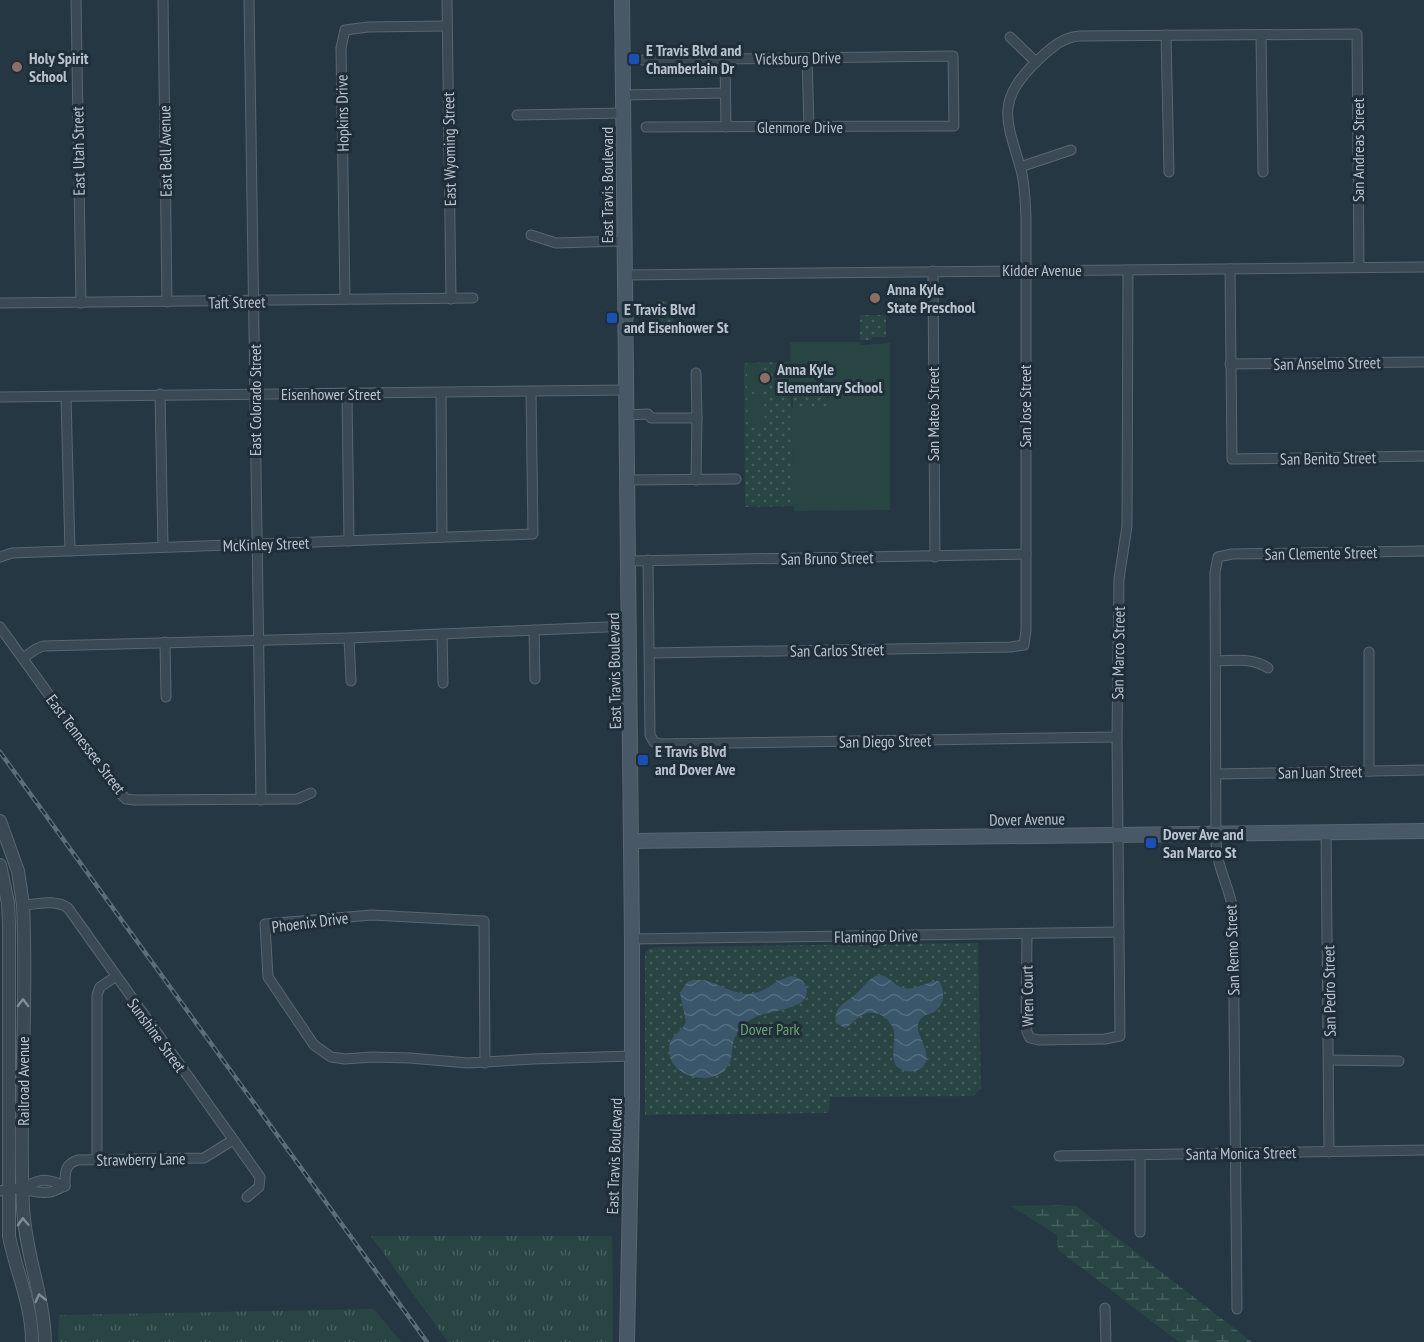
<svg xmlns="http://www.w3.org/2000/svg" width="1424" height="1342" viewBox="0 0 1424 1342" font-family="'PT Sans Narrow',sans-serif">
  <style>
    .grass { fill: url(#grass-tufts) }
    .wetland { fill: url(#wetland-marsh) }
    .park { fill: url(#park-dots) }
    .garden { fill: #284544 }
    .water { fill: url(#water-waves) }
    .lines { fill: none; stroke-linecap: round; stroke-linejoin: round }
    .minor-casing { stroke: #596671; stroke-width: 11 }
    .tertiary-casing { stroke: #596671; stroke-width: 14 }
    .secondary-casing { stroke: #596671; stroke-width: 16 }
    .minor { stroke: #3b4954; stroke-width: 9 }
    .tertiary { stroke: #3b4954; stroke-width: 12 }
    .secondary { stroke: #495867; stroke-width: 14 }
    .rail-casing { stroke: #5d6e7a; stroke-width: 4.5 }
    .rail { stroke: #1f2e39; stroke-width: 2; stroke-dasharray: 7; stroke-linecap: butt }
    .oneway { stroke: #808c97 }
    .transit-dot { fill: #1a4fb4; stroke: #1f2e39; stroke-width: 2 }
    .education-dot { fill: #8d6e63; stroke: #1f2e39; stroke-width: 2 }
    .labels { text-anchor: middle; stroke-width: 6; stroke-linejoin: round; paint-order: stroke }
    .poi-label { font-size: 16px; font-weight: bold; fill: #b8c3cd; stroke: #1f2e39; text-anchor: start }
    .street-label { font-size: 16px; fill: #b8c3cd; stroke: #1f2e39 }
    .park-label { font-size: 16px; fill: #6f9f73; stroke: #1f2e39 }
  </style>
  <defs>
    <pattern id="grass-tufts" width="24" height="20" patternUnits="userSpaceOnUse" patternTransform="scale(1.5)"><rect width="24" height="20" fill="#284544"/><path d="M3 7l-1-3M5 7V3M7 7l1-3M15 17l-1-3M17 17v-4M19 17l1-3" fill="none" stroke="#455e5e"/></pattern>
    <pattern id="wetland-marsh" width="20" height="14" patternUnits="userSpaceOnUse" patternTransform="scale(1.5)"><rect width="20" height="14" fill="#284544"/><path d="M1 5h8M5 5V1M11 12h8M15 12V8" fill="none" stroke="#455e5e"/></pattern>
    <pattern id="park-dots" width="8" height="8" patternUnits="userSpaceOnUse" patternTransform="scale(1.5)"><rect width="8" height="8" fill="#284544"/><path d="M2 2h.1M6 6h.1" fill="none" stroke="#455e5e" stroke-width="1.8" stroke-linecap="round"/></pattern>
    <pattern id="water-waves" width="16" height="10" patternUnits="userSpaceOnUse" patternTransform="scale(1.5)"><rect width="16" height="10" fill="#3a566b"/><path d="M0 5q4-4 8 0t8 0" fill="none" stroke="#546d7f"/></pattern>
  </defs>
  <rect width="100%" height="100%" fill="#263744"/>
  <g class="grass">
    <polygon points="371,1236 612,1236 613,1342 448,1342"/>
    <polygon points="374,1309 401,1342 58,1342 59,1315"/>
  </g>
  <polygon class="wetland" points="1058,1205 1076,1206 1252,1342 1179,1342 1058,1250 1057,1235 1011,1206"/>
  <g class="park">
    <polygon points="658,299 685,307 685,316 673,316 673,323 694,323 694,336 659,336"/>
    <polygon points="860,315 886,315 886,337 872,337 871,340 860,340"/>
    <polygon points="790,362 794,506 745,507 744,363"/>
    <polygon points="793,388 828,388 827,409 793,408"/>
    <polygon points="978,943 981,1088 973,1096 830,1097 829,1113 645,1115 645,953 649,949 656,947"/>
  </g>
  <g class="garden">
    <polygon points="790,342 860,342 861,345 890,343 890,510 794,511 791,408 827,408 828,388 791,388"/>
    <rect x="747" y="363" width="17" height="29"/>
    <polygon points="764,395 765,424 748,424 747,396"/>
  </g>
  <g class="water">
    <path d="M878,975C889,974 893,986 904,988C917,991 926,980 939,981C946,991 944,1006 933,1013C930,1014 927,1014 924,1016C904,1029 941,1055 920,1069C916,1071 911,1072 906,1071C886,1067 896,1045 894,1032C892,1020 879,1010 867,1013C858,1015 853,1024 845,1028L836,1023C833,1006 846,1003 856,994C864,987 867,979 878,975Z"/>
    <path d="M791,976C802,977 811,987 805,998C799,1010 764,1011 751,1019C723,1038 739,1055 725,1070C708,1087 667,1075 669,1048C670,1036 682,1032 686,1022L680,993L687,982C710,974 725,993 747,994C764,994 775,980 791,976Z"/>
  </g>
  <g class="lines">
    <g class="minor-casing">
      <g id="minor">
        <polyline points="76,0 81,303"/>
        <polyline points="163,0 167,302"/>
        <polyline points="249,0 261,800"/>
        <polyline points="447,0 451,299"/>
        <polyline points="1166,35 1169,172"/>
        <polyline points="1261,35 1263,172"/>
        <polyline points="1010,37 1036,62"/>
        <polyline points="807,58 809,126"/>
        <polyline points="725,59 726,127"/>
        <polyline points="643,60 953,56 954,126 646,127"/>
        <polyline points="623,95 725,93"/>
        <polyline points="517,115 623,113"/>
        <polyline points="1020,167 1071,150"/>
        <polyline points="531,235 556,243 624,241"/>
        <polyline points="1230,269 1232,459 1424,456"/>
        <polyline points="933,271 935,557"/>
        <polyline points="624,275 1424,267"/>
        <polyline points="345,299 341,48 345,30 368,27 447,26"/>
        <polyline points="0,303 473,298"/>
        <polyline points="1230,364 1424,362"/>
        <polyline points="696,373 697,418"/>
        <polyline points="160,394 163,547"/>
        <polyline points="347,394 349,541"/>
        <polyline points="441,394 442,537"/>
        <polyline points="0,397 626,390"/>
        <polyline points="66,397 70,551"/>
        <polyline points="626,415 648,414 651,418 697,418 696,480"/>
        <polyline points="628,480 736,479"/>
        <polyline points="0,557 12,553 533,534 531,392"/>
        <polyline points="648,560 650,735 654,742 660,744 1117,737"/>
        <polyline points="629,561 1026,554"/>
        <polyline points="0,627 120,793 126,799 135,800 297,799 311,793"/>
        <polyline points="534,630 535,679"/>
        <polyline points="442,634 443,683"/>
        <polyline points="349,638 351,681"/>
        <polyline points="165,642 166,697"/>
        <polyline points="1369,652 1369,771"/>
        <path d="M650,653L1011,647L1024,645L1026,630V217C1025,199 1025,182 1020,166C1005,117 997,100 1037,61C1051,48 1062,37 1080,36L1357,34L1359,267"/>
        <polyline points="23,658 36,649 43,646 349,638 629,626"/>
        <path d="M1216,661C1234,660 1253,658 1268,668"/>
        <polyline points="1216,774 1424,770"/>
        <polyline points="1326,831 1329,1152"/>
        <path d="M23,905C39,904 55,899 68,908L260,1177L259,1187L247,1197"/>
        <polyline points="1027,935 1026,1022 1027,1032 1030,1038 1039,1040 1105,1039 1120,1036 1117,737 1119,579 1127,526 1128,270"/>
        <polyline points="632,939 1119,932"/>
        <polyline points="1329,1060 1399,1061"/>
        <polyline points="485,1063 484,921 372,915 265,924 268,977 314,1045 331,1057 345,1059 372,1057 410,1058 468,1063 533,1059 633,1056"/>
        <polyline points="1059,1156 1424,1150"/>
        <polyline points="1140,1156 1140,1232"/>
        <polyline points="97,1160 97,995 100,987 115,977"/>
        <path d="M65,1186C65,1174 64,1164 78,1160L204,1158L233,1140"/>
        <path d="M23,1188C41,1178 46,1178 65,1186"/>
        <path d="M0,1191C21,1184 32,1195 50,1192C55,1191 60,1188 65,1186"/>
        <polyline points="1105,1308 1106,1342"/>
        <path d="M1237,1309L1233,910C1229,885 1217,869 1216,842L1215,572L1218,557L1232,554L1424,551"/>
      </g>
    </g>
    <g class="tertiary-casing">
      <g id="tertiary">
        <path d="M0,821L18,871L23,905C28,1006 18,1107 23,1207C25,1253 44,1296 45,1342"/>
        <path d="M0,865L8,903L9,924V1236C16,1272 32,1304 32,1342"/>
      </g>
    </g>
    <g class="secondary-casing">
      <g id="secondary">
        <polyline points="622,0 632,939 632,1097 627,1342"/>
        <polyline points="631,841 1424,831"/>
      </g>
    </g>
    <use href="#minor" class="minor"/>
    <use href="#tertiary" class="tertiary"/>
    <use href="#secondary" class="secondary"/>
    <g class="rail-casing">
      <polyline id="rail" points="0,752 427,1342"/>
    </g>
    <use href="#rail" class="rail"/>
  </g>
  <defs><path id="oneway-chevron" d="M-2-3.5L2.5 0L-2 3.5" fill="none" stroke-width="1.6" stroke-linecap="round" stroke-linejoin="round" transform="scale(1.5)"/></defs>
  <g class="oneway">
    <use href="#oneway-chevron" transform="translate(23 1003) rotate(-90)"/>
    <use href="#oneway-chevron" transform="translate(23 1222) rotate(-93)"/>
    <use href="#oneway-chevron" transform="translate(40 1298) rotate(-103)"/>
  </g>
  <g class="transit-dot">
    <rect x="628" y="53" width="12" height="12" rx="3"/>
    <rect x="606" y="312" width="12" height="12" rx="3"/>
    <rect x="637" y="754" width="12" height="12" rx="3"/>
    <rect x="1145" y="837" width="12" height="12" rx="3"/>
  </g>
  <g class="education-dot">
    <circle cx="17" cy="67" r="6"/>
    <circle cx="875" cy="298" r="6"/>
    <circle cx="765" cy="378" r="6"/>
  </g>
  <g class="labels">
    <g class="poi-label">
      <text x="646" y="56">E Travis Blvd and<tspan x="646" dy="18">Chamberlain Dr</tspan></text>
      <text x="29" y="64">Holy Spirit<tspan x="29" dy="18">School</tspan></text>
      <text x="887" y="295">Anna Kyle<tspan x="887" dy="18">State Preschool</tspan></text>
      <text x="624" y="315">E Travis Blvd<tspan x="624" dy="18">and Eisenhower St</tspan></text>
      <text x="777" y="375">Anna Kyle<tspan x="777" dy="18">Elementary School</tspan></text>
      <text x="655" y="757">E Travis Blvd<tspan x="655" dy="18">and Dover Ave</tspan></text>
      <text x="1163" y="840">Dover Ave and<tspan x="1163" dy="18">San Marco St</tspan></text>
    </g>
    <g class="street-label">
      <text transform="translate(798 58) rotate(-1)" y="6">Vicksburg Drive</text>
      <text transform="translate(342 113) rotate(-91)" y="6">Hopkins Drive</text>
      <text x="800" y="133">Glenmore Drive</text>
      <text transform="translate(449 149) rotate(-91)" y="6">East Wyoming Street</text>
      <text transform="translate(1358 150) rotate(-90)" y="6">San Andreas Street</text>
      <text transform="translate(78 151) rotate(-91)" y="6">East Utah Street</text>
      <text transform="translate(165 151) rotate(-91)" y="6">East Bell Avenue</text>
      <text transform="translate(607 185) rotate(-90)" y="6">East Travis Boulevard</text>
      <text x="1042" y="276">Kidder Avenue</text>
      <text transform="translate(237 302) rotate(-1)" y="6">Taft Street</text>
      <text transform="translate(1327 363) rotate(-1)" y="6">San Anselmo Street</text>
      <text x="331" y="400">Eisenhower Street</text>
      <text transform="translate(255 400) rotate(-90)" y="6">East Colorado Street</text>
      <text transform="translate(1025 406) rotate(-90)" y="6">San Jose Street</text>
      <text transform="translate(933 414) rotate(-90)" y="6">San Mateo Street</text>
      <text transform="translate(1328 458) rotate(-1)" y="6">San Benito Street</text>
      <text transform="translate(266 544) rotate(-2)" y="6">McKinley Street</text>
      <text transform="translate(1321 553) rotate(-1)" y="6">San Clemente Street</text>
      <text transform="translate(827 558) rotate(-1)" y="6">San Bruno Street</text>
      <text transform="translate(837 650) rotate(-1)" y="6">San Carlos Street</text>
      <text transform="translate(1118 653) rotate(-89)" y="6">San Marco Street</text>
      <text transform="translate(614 671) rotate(-91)" y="6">East Travis Boulevard</text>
      <text transform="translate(885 741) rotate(-1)" y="6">San Diego Street</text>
      <text transform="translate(86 744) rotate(53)" y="6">East Tennessee Street</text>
      <text transform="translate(1320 772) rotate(-1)" y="6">San Juan Street</text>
      <text transform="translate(1027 819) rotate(-1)" y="6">Dover Avenue</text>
      <text transform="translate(310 922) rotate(-7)" y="6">Phoenix Drive</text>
      <text transform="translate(876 936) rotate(-1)" y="6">Flamingo Drive</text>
      <text transform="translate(1232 950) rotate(-92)" y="6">San Remo Street</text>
      <text transform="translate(1329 991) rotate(-91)" y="6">San Pedro Street</text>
      <text transform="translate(1027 996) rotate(-91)" y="6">Wren Court</text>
      <text transform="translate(157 1035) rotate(54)" y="6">Sunshine Street</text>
      <text transform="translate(23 1081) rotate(-90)" y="6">Railroad Avenue</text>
      <text transform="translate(1241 1153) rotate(-1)" y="6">Santa Monica Street</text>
      <text transform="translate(614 1156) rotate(-88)" y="6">East Travis Boulevard</text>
      <text transform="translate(141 1159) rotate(-1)" y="6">Strawberry Lane</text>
    </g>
    <g class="park-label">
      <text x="770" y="1035">Dover Park</text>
    </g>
  </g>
</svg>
